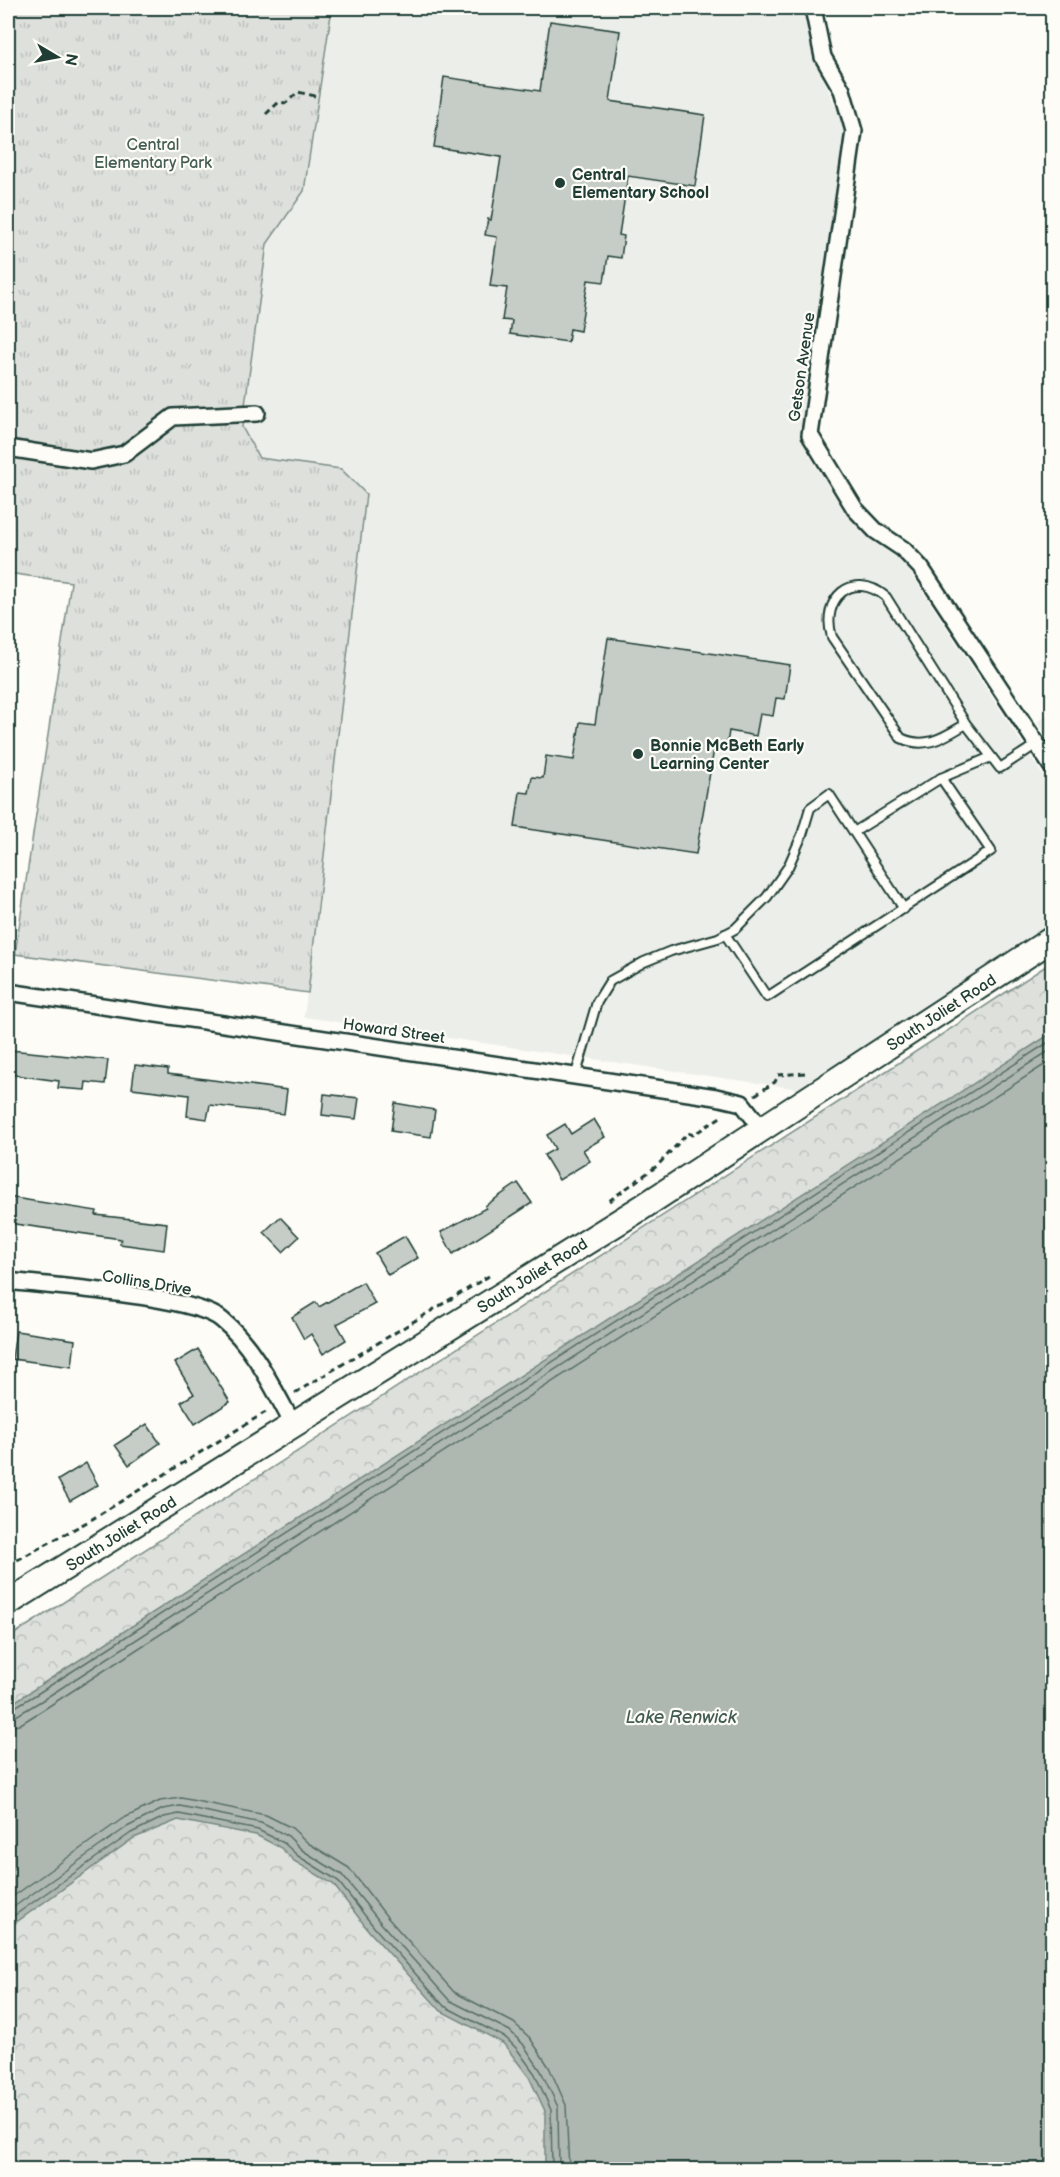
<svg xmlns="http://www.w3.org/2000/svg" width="1060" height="2177" viewBox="0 0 1060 2177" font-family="'Balsamiq Sans',sans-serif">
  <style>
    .built { fill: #eceee9 }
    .forest { fill: url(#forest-crowns); stroke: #7e8e88; stroke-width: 1.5 }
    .park { fill: url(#park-tufts); stroke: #7e8e88; stroke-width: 1.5 }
    .water { fill: #aeb8b1; stroke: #75877f; stroke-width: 1.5 }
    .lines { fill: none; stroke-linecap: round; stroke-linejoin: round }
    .shore { stroke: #586e66; stroke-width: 1.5 }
    .building { fill: #c6cdc7; stroke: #1f3d34; stroke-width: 1.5 }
    .lane-casing { stroke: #1f3d34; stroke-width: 12 }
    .street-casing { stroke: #1f3d34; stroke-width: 20 }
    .primary-casing { stroke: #1f3d34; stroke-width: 28 }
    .path { stroke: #1f3d34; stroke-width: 3; stroke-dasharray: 6 4.5; stroke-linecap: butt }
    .lane { stroke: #fdfcf7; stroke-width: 8 }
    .street { stroke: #fdfcf7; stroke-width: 15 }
    .primary { stroke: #fdfcf7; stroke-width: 24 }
    .poi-dot { fill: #1f3d34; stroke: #fdfcf7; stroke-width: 2 }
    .labels { text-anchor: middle; stroke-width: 4.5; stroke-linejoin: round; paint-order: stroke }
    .park-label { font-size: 16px; fill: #455e55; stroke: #fdfcf7 }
    .poi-label { font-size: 16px; font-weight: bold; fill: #1f3d34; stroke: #fdfcf7; text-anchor: start }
    .street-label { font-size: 16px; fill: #1f3d34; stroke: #fdfcf7 }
    .water-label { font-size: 18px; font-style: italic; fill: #435c53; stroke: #fdfcf7 }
  </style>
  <defs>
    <pattern id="forest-crowns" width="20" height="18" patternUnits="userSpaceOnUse" patternTransform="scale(1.5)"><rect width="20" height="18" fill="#dde0db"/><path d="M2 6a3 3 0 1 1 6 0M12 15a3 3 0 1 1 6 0" fill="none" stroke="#bdc1bd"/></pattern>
    <pattern id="park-tufts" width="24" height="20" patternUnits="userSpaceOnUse" patternTransform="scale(1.5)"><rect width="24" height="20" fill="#dde0db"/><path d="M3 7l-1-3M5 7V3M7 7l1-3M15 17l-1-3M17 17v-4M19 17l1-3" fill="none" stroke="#bdc1bd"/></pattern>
  </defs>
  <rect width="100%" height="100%" fill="#fdfcf7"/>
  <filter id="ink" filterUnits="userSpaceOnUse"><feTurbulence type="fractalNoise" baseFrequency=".0167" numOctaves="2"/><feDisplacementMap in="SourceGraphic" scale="12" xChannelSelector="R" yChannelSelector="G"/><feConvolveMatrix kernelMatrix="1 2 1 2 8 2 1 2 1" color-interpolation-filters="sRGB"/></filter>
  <g filter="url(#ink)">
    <g class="built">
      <polygon points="332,8 804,8 815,59 847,133 809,369 806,450 846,514 905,564 1052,789 1052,924 799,1089 304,1017 366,494 341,469 259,458 242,427 267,244 304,191"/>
      <polygon points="1052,712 1052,743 1037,722"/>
    </g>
    <polygon class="forest" points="1052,962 1052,2169 8,2170 8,1638 862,1087"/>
    <polygon class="park" points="8,8 332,8 304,191 267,244 242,427 259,458 341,469 366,494 308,993 15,954 71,582 8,573"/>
    <polygon class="water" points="1052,1033 1052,2169 545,2169 545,2111 529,2077 503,2043 441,2011 369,1931 333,1884 294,1861 281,1848 256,1835 178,1820 134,1838 8,1928 8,1706"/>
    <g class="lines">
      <g class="shore">
        <polyline points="8,1711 37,1694 1052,1040"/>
        <polyline points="8,1718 16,1716 41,1701 1052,1049"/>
        <polyline points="8,1727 19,1725 46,1708 1052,1060"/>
        <polyline points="8,1900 122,1819 160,1801 181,1798 266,1815 292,1828 308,1843 349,1868 387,1917 454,1992 514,2023 530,2038 549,2067 566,2105 569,2170"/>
        <polyline points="8,1911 127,1827 163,1809 180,1806 261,1823 288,1836 302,1850 342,1875 380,1922 449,2000 510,2031 523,2044 541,2071 558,2107 559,2170"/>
        <polyline points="8,1920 131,1833 164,1817 179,1814 258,1830 284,1843 298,1856 337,1880 374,1927 444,2006 506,2038 517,2049 535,2074 551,2110 552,2170"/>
      </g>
    </g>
    <g class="building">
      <polygon points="550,21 620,31 610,101 705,115 695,186 628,176 619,235 624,236 621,258 608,256 604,282 588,280 580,331 570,329 568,342 510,334 512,321 502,320 507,288 490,286 497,237 485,235 488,219 491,220 501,157 434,147 444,77 540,91"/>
      <polygon points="608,638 790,665 785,699 776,698 773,716 760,714 756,736 729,731 726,751 714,749 696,854 515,827 520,792 529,793 532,777 543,778 546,756 574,760 580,722 595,724"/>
      <polygon points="10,1050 108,1060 105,1084 86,1082 85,1090 58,1088 59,1081 8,1074"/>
      <polygon points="135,1065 168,1069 168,1074 287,1090 284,1114 210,1105 207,1119 187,1116 189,1095 132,1088"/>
      <polygon points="324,1094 359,1098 356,1119 322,1115"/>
      <polygon points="395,1103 435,1110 431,1137 391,1131"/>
      <polygon points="594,1119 605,1137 583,1150 590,1161 559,1180 544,1155 555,1149 547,1135 565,1124 571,1134"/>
      <polygon points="518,1183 532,1203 453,1254 441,1232 486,1208 485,1206"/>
      <polygon points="8,1197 97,1211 96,1215 167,1223 164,1250 120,1244 121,1239 8,1223"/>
      <polygon points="280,1217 299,1237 283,1252 264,1232"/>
      <polygon points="405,1236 418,1258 388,1275 375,1253"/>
      <polygon points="363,1282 375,1304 337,1324 346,1340 323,1354 311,1334 304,1339 292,1317 316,1302 319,1307"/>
      <polygon points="16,1331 75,1340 72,1367 12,1359"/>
      <polygon points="198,1349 230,1402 195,1424 181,1402 194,1394 175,1363"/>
      <polygon points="147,1424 160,1443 129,1465 115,1445"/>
      <polygon points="86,1463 98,1485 70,1501 58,1480"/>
    </g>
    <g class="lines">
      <g class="lane-casing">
        <g id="lane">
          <path d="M966,724C944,737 926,750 901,738L832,637C820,599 852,569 886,597L966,724L1000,768L1037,744"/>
          <polyline points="941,778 991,757"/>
          <polyline points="725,934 767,997 991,851 941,778 854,832"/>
          <polyline points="576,1074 597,1002 610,981 644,962 671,951 718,938 735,929 767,897 788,867 802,835 810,808 829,794 904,909"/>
        </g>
      </g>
      <g class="street-casing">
        <g id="street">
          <polyline points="813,8 823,57 842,90 854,131 810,435 855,509 876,531 903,549 921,568 1052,767"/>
          <polyline points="8,448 91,461 124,454 173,417 257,413"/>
          <polyline points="8,992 716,1097 742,1103 762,1129"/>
          <path d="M8,1281C50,1286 195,1296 222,1320C254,1346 274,1390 294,1426"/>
        </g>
      </g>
      <g class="primary-casing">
        <polyline id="primary" points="8,1603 641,1208 1052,939"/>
      </g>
      <g class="path">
        <polyline points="266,114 279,102 286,103 298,92 319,97"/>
        <polyline points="755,1095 775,1082 778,1075 806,1073"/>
        <polyline points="609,1201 657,1166 688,1133 693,1135 722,1116"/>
        <polyline points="295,1393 489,1276"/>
        <polyline points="8,1565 89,1521 269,1410"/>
      </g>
      <use href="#lane" class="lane"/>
      <use href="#street" class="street"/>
      <use href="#primary" class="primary"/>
    </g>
  </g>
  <g class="poi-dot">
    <circle cx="560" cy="183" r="6"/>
    <circle cx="638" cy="754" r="6"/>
  </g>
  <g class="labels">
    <g class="park-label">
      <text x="153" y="150">Central<tspan x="153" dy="18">Elementary Park</tspan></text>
    </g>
    <g class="poi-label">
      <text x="572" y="180">Central<tspan x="572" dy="18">Elementary School</tspan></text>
      <text x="650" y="751">Bonnie McBeth Early<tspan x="650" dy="18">Learning Center</tspan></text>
    </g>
    <g class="street-label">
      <text transform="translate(801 367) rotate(-82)" y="6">Getson Avenue</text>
      <text transform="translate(941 1012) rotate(-33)" y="6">South Joliet Road</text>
      <text transform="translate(394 1030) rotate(8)" y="6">Howard Street</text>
      <text transform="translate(532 1275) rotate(-32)" y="6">South Joliet Road</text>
      <text transform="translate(147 1282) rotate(9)" y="6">Collins Drive</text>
      <text transform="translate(121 1533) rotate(-32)" y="6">South Joliet Road</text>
    </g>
    <g class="water-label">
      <text x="681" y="1723">Lake Renwick</text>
    </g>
  </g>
  <rect width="1060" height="2177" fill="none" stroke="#fdfcf7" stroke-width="30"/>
  <rect x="15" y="15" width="1030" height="2147" fill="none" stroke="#1f3d34" stroke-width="2" filter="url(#ink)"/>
  <g transform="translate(57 57) rotate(100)" stroke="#fdfcf7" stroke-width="4.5" paint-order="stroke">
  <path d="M0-4.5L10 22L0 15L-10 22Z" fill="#1f3d34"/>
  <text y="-9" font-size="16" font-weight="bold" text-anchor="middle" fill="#1f3d34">N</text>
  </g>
</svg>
